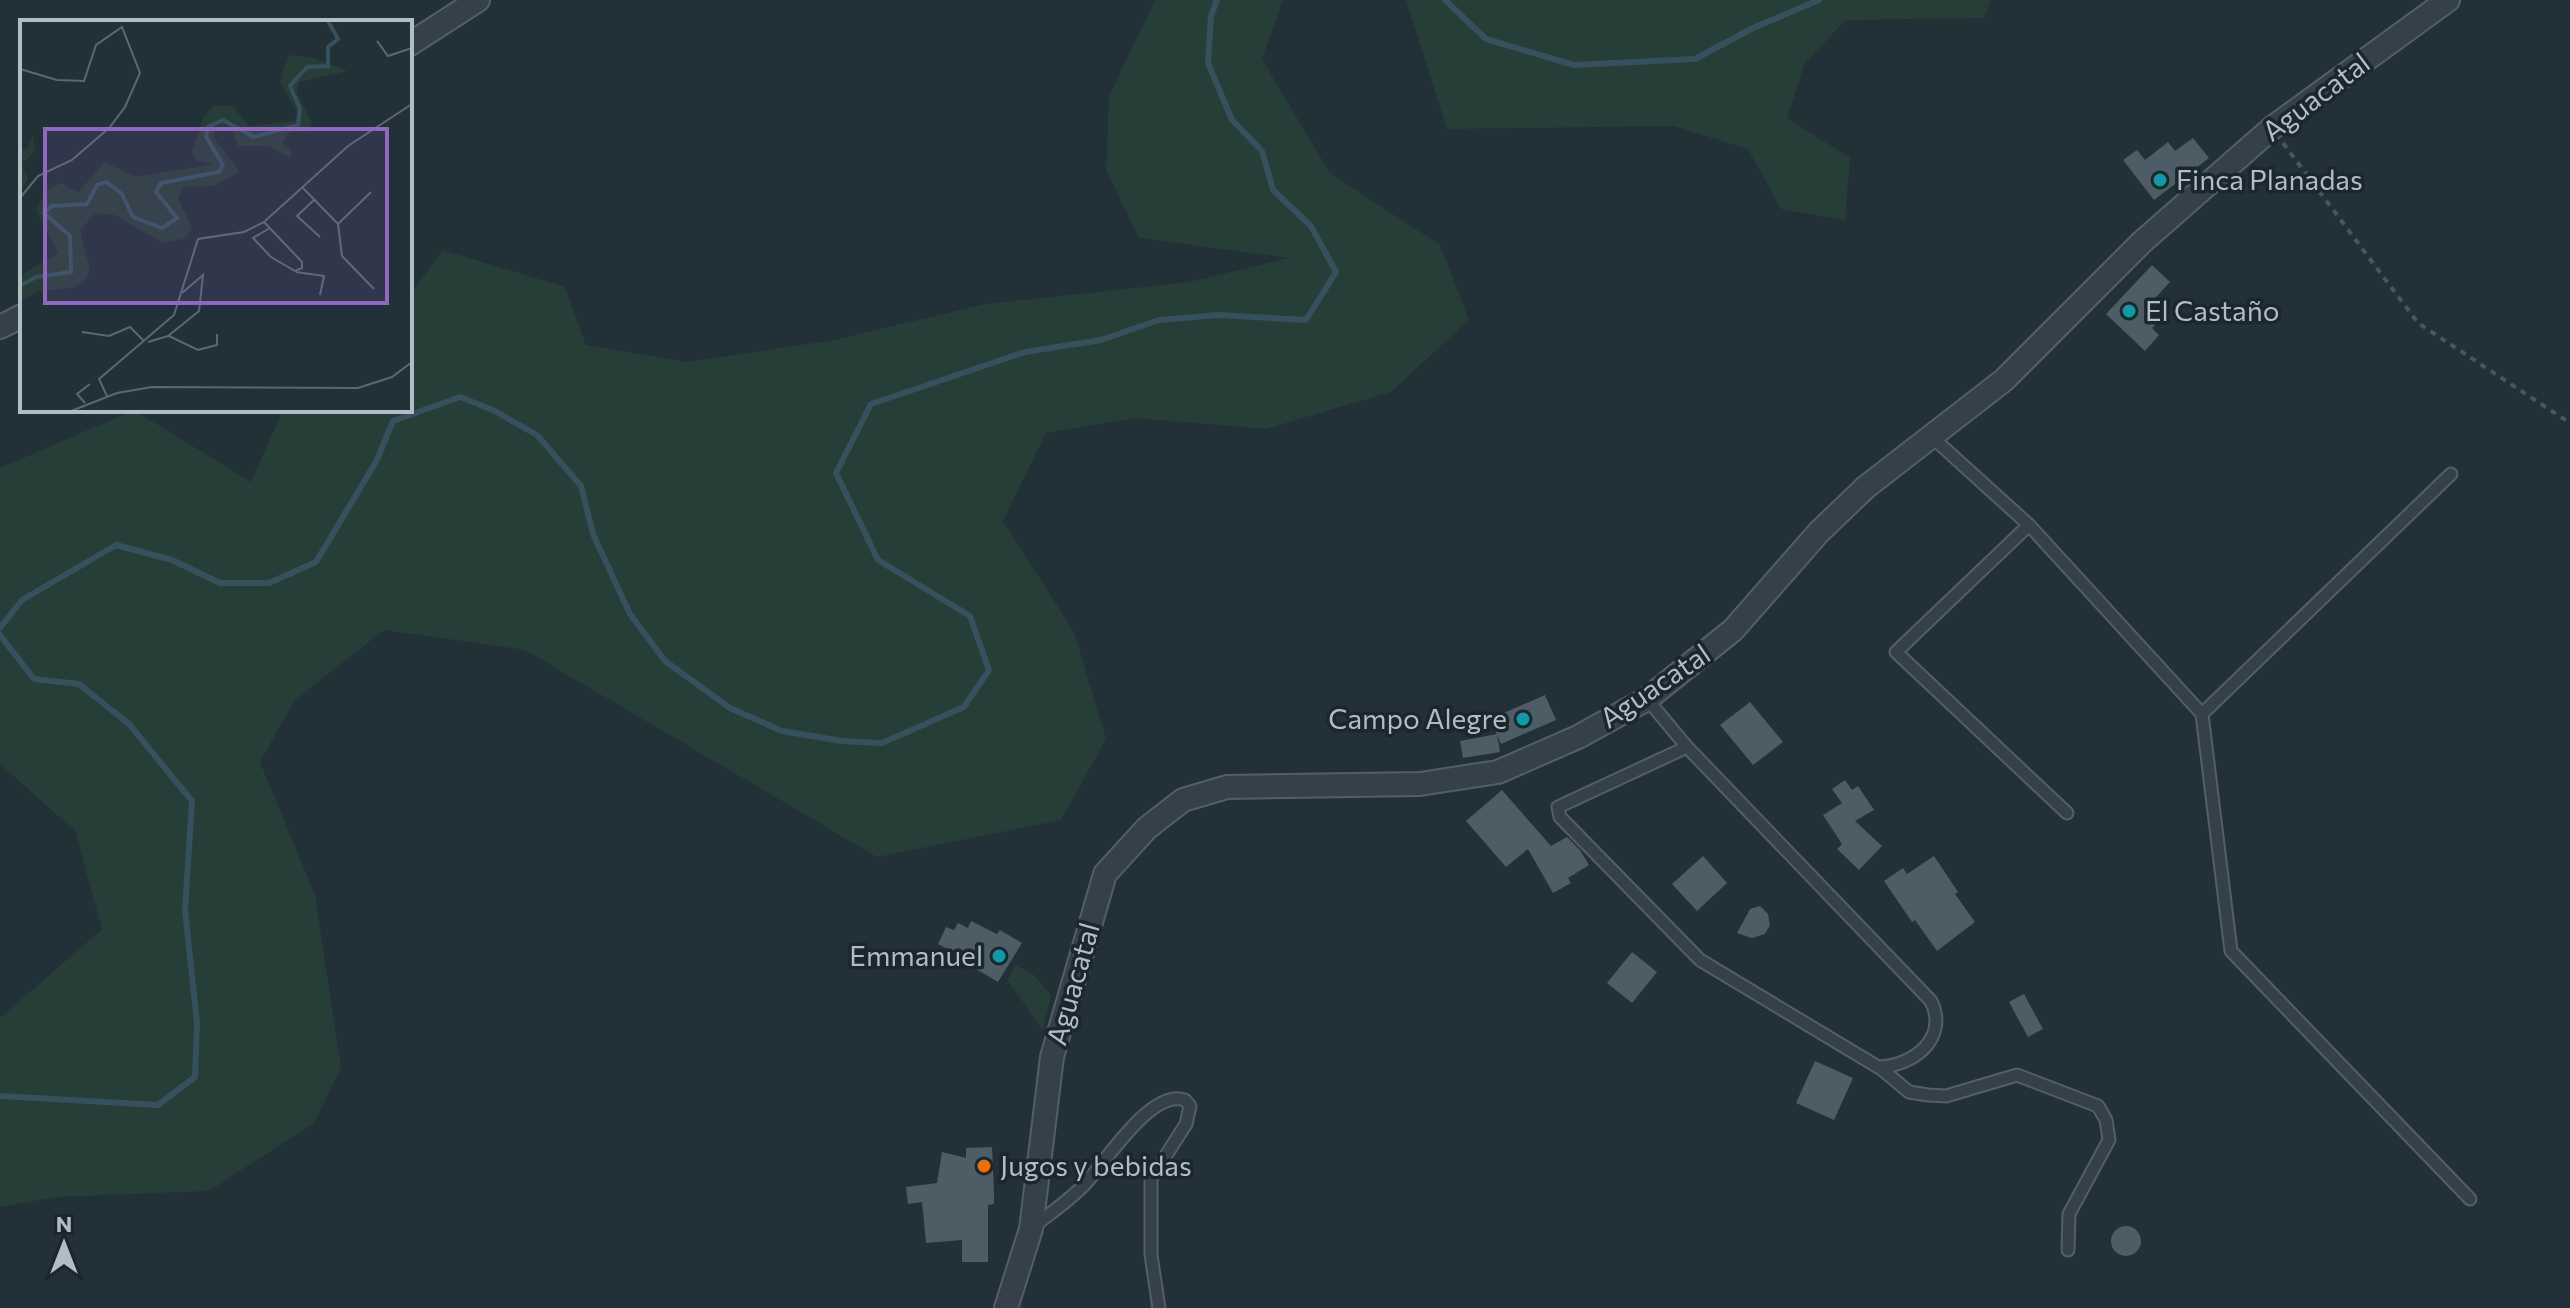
<svg xmlns="http://www.w3.org/2000/svg" width="2570" height="1308" viewBox="0 0 2570 1308" font-family="Commissioner,sans-serif">
  <style>
    .green { fill: #273d38 }
    .lines { fill: none; stroke-linecap: round; stroke-linejoin: round }
    .stream { stroke: #36505e; stroke-width: 6 }
    .building { fill: #4d5d66 }
    .service-casing { stroke: #535f66; stroke-width: 15 }
    .minor-casing { stroke: #535f66; stroke-width: 26 }
    .path { stroke: #455a57; stroke-width: 4; stroke-dasharray: 6 6; stroke-linecap: butt }
    .service { stroke: #354148; stroke-width: 11 }
    .minor { stroke: #354148; stroke-width: 22 }
    .culture-dot { fill: #0f9aa8; stroke: #1b262d; stroke-width: 3 }
    .food-dot { fill: #e8710a; stroke: #1b262d; stroke-width: 3 }
    .labels { text-anchor: middle; stroke-width: 7; stroke-linejoin: round; paint-order: stroke }
    .street-label { font-size: 28px; fill: #b0bdc4; stroke: #1b262d }
    .poi-label { font-size: 28px; fill: #b0bdc4; stroke: #1b262d; text-anchor: start }
    .inset-river { fill: none; stroke: #36505e; stroke-width: 4 }
    .inset-road { fill: none; stroke: #5b686f; stroke-width: 2 }
    .view { fill: #9066c1; fill-opacity: 0.15; stroke: #9066c1; stroke-width: 4 }
    .inset-edge { fill: none; stroke: #b0bdc4; stroke-width: 4 }
  </style>
  <rect width="100%" height="100%" fill="#223037"/>
  <g class="green">
    <polygon points="1155,0 1283,0 1262,59 1330,173 1440,245 1469,320 1391,392 1266,429 1134,418 1046,433 1003,521 1074,632 1106,739 1061,820 877,857 525,650 384,630 294,701 260,762 315,895 341,1068 314,1123 209,1191 57,1197 0,1207 0,1018 102,929 75,831 0,764 0,468 134,410 251,482 283,410 410,410 410,295 443,250 565,287 586,345 687,362 834,340 985,304 1189,282 1289,258 1139,238 1106,170 1109,96"/>
    <polygon points="1406,0 1991,0 1984,18 1846,20 1805,63 1787,118 1850,158 1845,220 1781,209 1748,149 1673,126 1447,129"/>
    <polygon points="1015,965 1032,973 1051,995 1043,1030 1007,980"/>
  </g>
  <g class="lines">
    <g class="stream">
      <polyline points="1445,0 1486,39 1574,65 1695,59 1753,28 1819,0"/>
      <polyline points="0,628 22,600 116,545 172,560 220,583 269,583 316,562 377,460 393,421 460,397 495,411 537,435 581,486 593,534 630,614 665,661 730,708 782,731 842,741 882,743 964,707 989,670 970,616 878,560 836,473 871,404 1025,352 1101,340 1159,320 1218,315 1306,320 1336,272 1311,226 1273,190 1262,151 1232,120 1208,63 1211,16 1217,0"/>
      <polyline points="0,635 34,679 79,684 129,724 192,801 185,910 197,1023 195,1077 158,1105 0,1096"/>
    </g>
  </g>
  <g class="building">
    <polygon points="2193,138 2209,158 2154,200 2123,160 2137,150 2145,160 2168,142 2175,151"/>
    <polygon points="2152,265 2170,282 2146,308 2159,321 2152,328 2159,335 2145,351 2106,314"/>
    <polygon points="1545,695 1556,720 1501,744 1490,719"/>
    <polygon points="1750,702 1783,742 1753,765 1720,725"/>
    <polygon points="1497,734 1500,752 1463,758 1460,741"/>
    <polygon points="1845,780 1852,790 1858,786 1874,810 1855,821 1882,846 1859,870 1837,849 1842,844 1823,815 1842,803 1832,789"/>
    <polygon points="1502,790 1551,846 1567,837 1580,850 1589,865 1568,878 1571,883 1553,893 1528,849 1506,867 1466,821"/>
    <polygon points="1703,856 1727,883 1697,911 1672,884"/>
    <polygon points="1934,856 1958,892 1955,894 1975,922 1937,951 1915,920 1912,922 1884,881 1903,868 1907,874"/>
    <polygon points="1760,906 1768,914 1770,925 1765,934 1752,938 1737,933 1750,909"/>
    <polygon points="971,921 997,934 1000,930 1022,943 998,982 976,969 979,965 938,944 946,927 954,930 958,923 968,928"/>
    <polygon points="1632,952 1657,972 1632,1003 1607,983"/>
    <polygon points="2024,994 2043,1029 2028,1037 2009,1002"/>
    <polygon points="1815,1061 1853,1078 1834,1120 1796,1103"/>
    <polygon points="992,1147 994,1192 994,1204 988,1205 988,1262 962,1262 962,1240 926,1243 922,1202 908,1204 906,1187 937,1183 942,1152 966,1158 966,1148"/>
    <circle cx="2126" cy="1241" r="15"/>
  </g>
  <g class="lines">
    <g class="service-casing">
      <g id="service">
        <polyline points="1933,438 2029,525 2202,714 2231,951 2470,1199"/>
        <polyline points="2029,525 1896,652 2067,813"/>
        <path d="M1647,699L1687,747L1931,1001C1949,1038 1914,1066 1878,1067L1700,960L1560,817L1558,807L1687,747"/>
        <polyline points="2202,714 2451,474"/>
        <polyline points="1879,1067 1909,1092 1928,1095 1946,1096 2017,1075 2098,1106 2106,1120 2109,1140 2069,1214 2068,1250"/>
        <path d="M1032,1228C1049,1214 1070,1200 1085,1184C1105,1163 1151,1088 1185,1100L1190,1106L1186,1124L1151,1179V1255L1159,1308"/>
      </g>
    </g>
    <g class="minor-casing">
      <g id="minor">
        <polyline points="410,44 478,0"/>
        <polyline points="0,327 22,316"/>
        <polyline points="1006,1308 1031,1229 1052,1057 1105,874 1147,828 1183,800 1227,787 1420,784 1498,772 1578,737 1647,699 1733,630 1819,532 1866,487 2004,380 2142,242 2272,128 2448,0"/>
      </g>
    </g>
    <polyline class="path" points="2283,143 2418,323 2570,423"/>
    <use href="#service" class="service"/>
    <use href="#minor" class="minor"/>
  </g>
  <g class="culture-dot">
    <circle cx="2160" cy="180" r="8"/>
    <circle cx="2129" cy="311" r="8"/>
    <circle cx="1523" cy="719" r="8"/>
    <circle cx="999" cy="956" r="8"/>
  </g>
  <circle class="food-dot" cx="984" cy="1166" r="8"/>
  <g class="labels">
    <g class="street-label">
      <text transform="translate(2316 97) rotate(-37)" y="10">Aguacatal</text>
      <text transform="translate(1655 686) rotate(-34)" y="10">Aguacatal</text>
      <text transform="translate(1073 984) rotate(-74)" y="10">Aguacatal</text>
    </g>
    <g class="poi-label">
      <text x="2176" y="190">Finca Planadas</text>
      <text x="2145" y="321">El Castaño</text>
      <text x="1507" y="729" text-anchor="end">Campo Alegre</text>
      <text x="983" y="966" text-anchor="end">Emmanuel</text>
      <text x="1000" y="1176">Jugos y bebidas</text>
    </g>
  </g>
  <g transform="translate(20 20)">
    <rect width="392" height="392" fill="#223037"/>
    <path d="M268,35L291,37L328,51L279,62L277,72L292,103L289,111L271,112L265,117L263,124L271,130V138L248,126H218L212,109L196,108L193,117L220,152L193,166L164,167L158,178L172,207L166,218L142,223L95,195L76,193L60,210L70,251L67,258L53,268L20,271L0,281V256L38,233L16,190L25,171L42,163L58,173L84,142L116,157L194,144L177,141L172,131L184,96L193,86H212L230,106L275,101L277,92L260,63ZM13,115L15,131L2,144L8,158L0,174V130L8,128Z" fill="#273d38"/>
    <path class="inset-river" d="M0,266L16,257L51,252L50,216L24,193L32,186L67,184L77,165L86,162L102,174L113,197L142,208L157,198L136,172L141,163L199,152L203,145L186,117L188,107L203,100L234,117L278,105L280,89L270,66L287,47L308,46V27L318,19L308,1"/>
    <path class="inset-road" d="M357,21L368,36L392,28M0,49L37,60L64,61L76,25L102,7L120,53L105,87L89,108L52,140L18,156L0,178M282,167L318,204L322,236L354,269M295,179L277,196L300,217M244,202L282,242V248L275,251L251,237L233,218L250,208M318,204L351,172M276,252L304,256L300,275M62,312L89,316L110,307L124,321M149,316L178,330L197,325V314M128,322L148,316L179,291L183,255L162,273M87,376L79,359L154,295L178,219L224,212L244,202L328,126L392,84M65,383L57,374L70,364M51,391L97,373L132,367L338,368L372,357L392,342"/>
    <path class="view" d="M25,109H367V283H25Z"/>
    <rect width="392" height="392" class="inset-edge"/>
  </g>
  <g transform="translate(64 1244)" stroke="#1b262d" stroke-width="6" paint-order="stroke">
  <path d="M0-6L14 30L0 20L-14 30Z" fill="#b0bdc4"/>
  <text y="-12" font-size="22" font-weight="bold" text-anchor="middle" fill="#b0bdc4">N</text>
  </g>
</svg>
